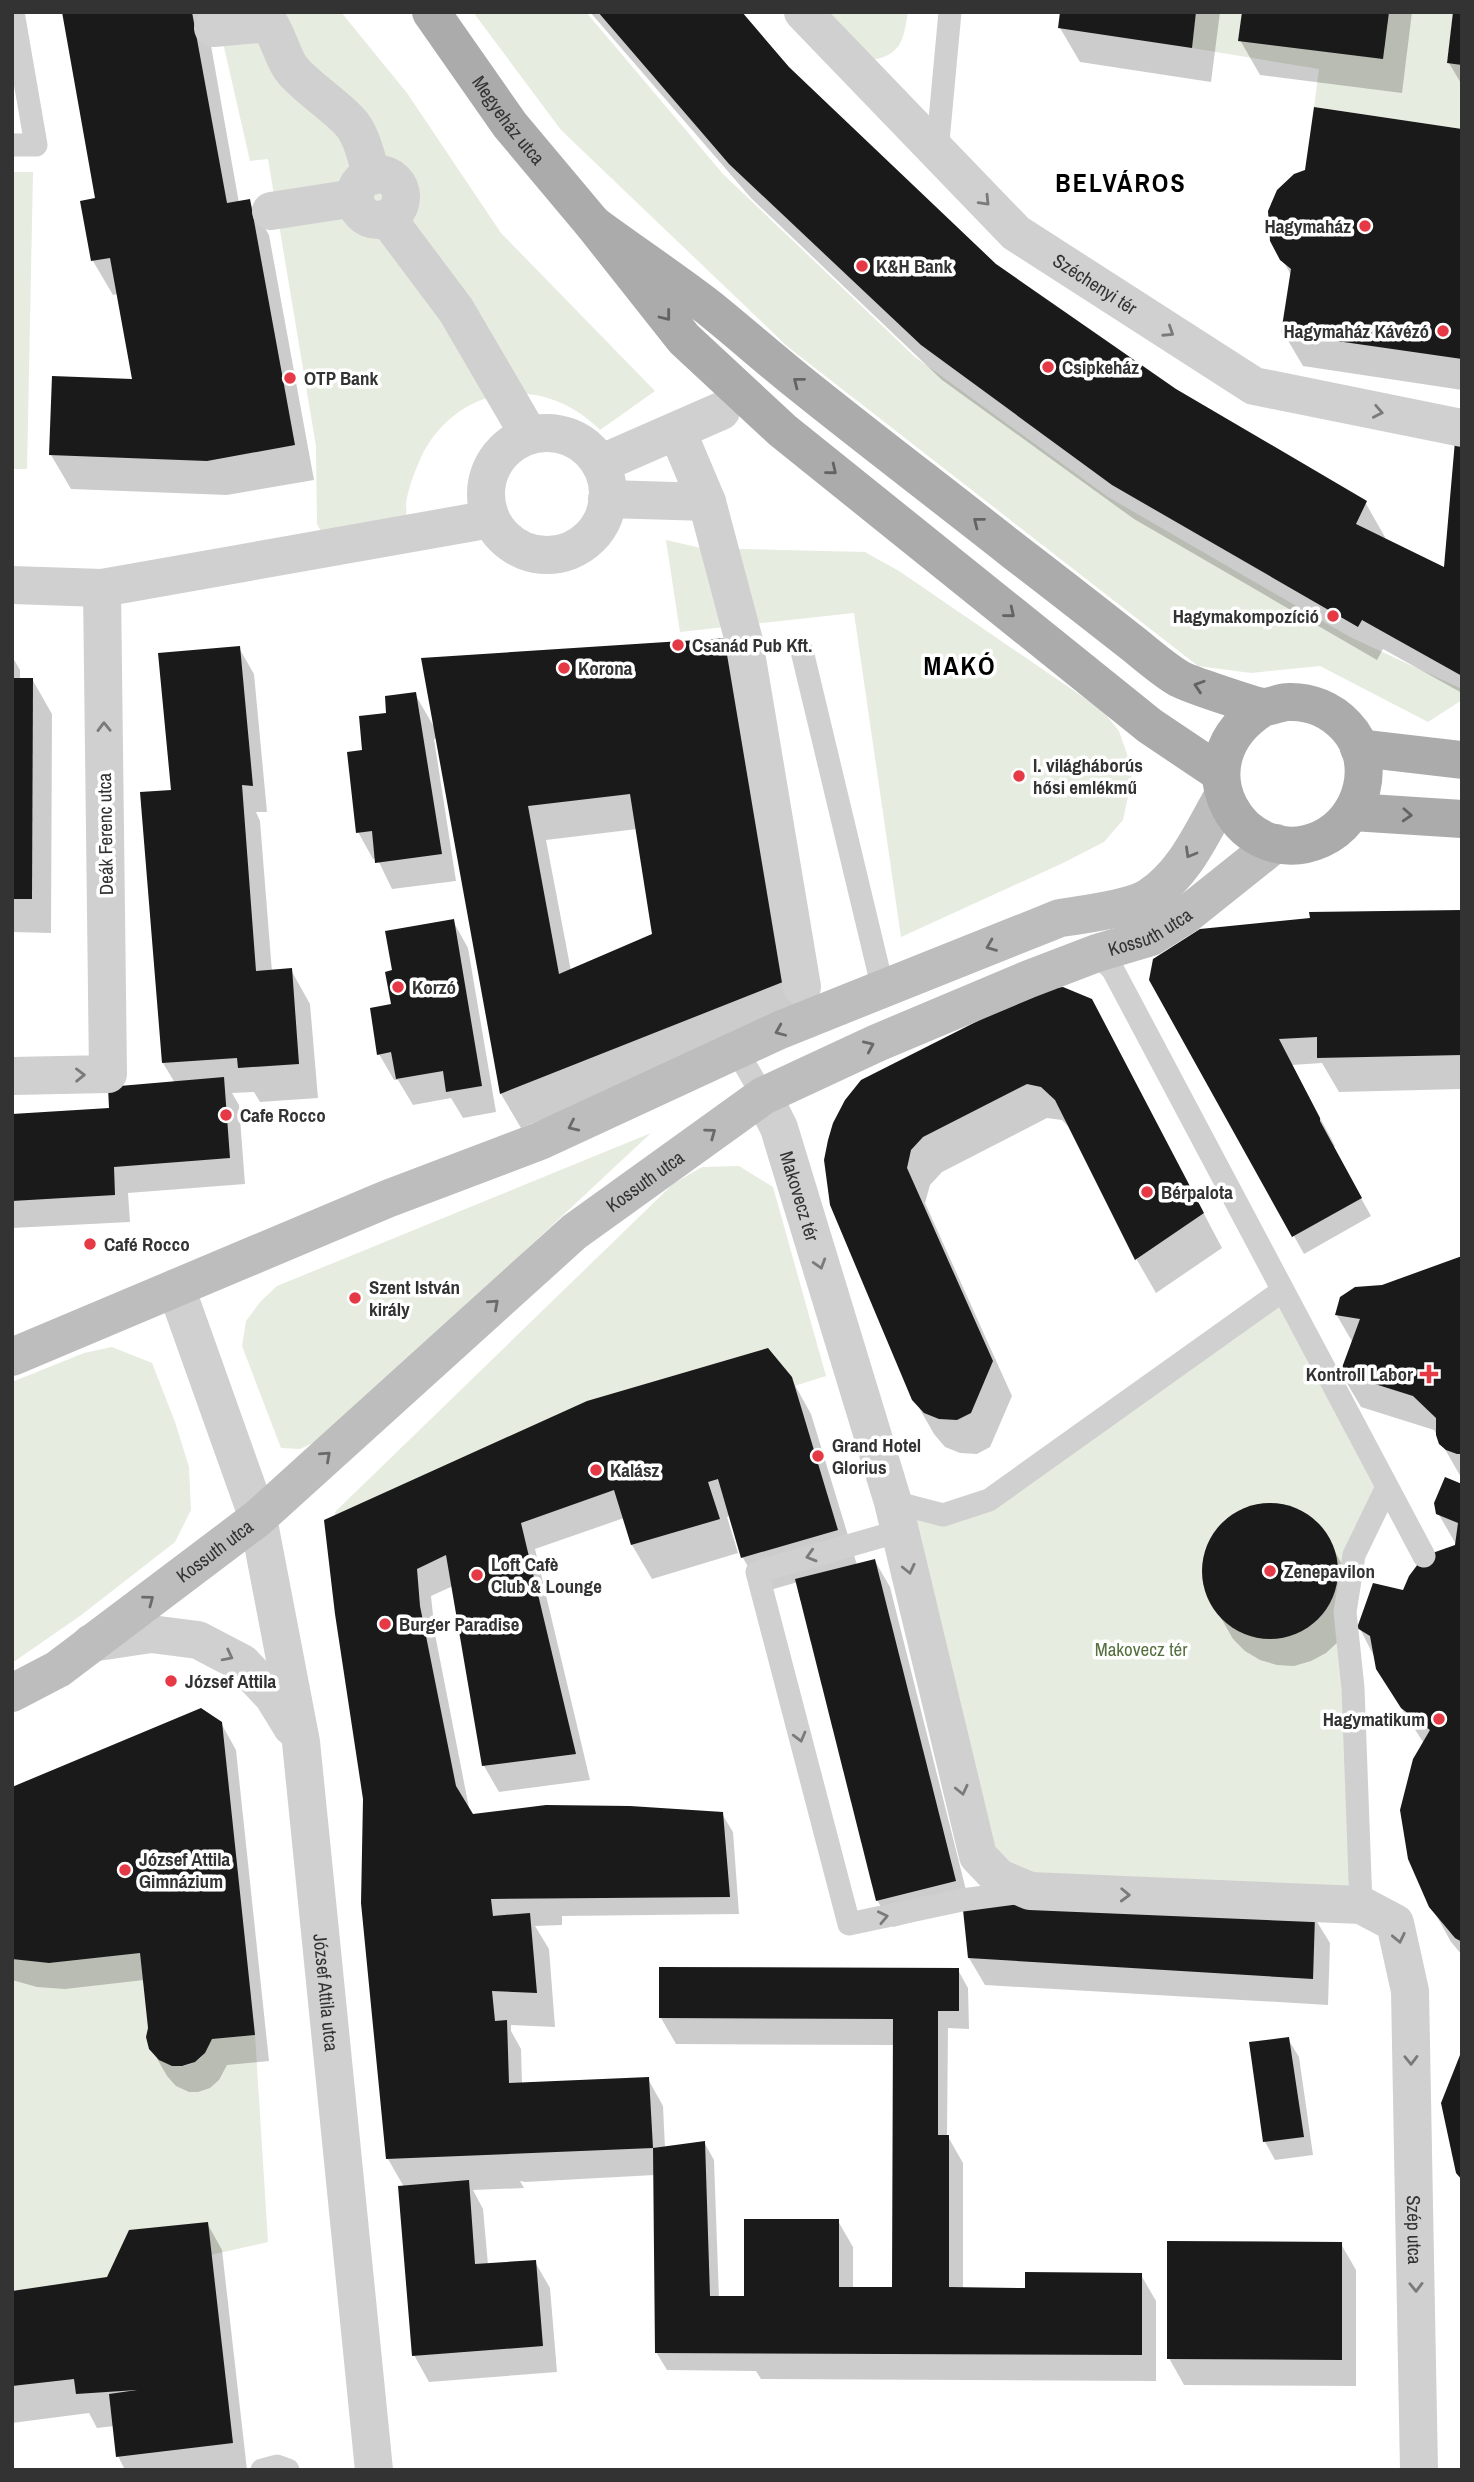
<svg xmlns="http://www.w3.org/2000/svg" width="1474" height="2482" viewBox="0 0 1474 2482" font-family="'Archivo Narrow',sans-serif">
  <style>
    .green { fill: #e6ecdf }
    .shadow { fill: #0003; fill-rule: evenodd }
    .building { fill: #1a1a1a; fill-rule: evenodd }
    .lines { fill: none; stroke-linecap: round; stroke-linejoin: round }
    .lane { stroke: #d0d0d0; stroke-width: 23 }
    .street { stroke: #d0d0d0; stroke-width: 38 }
    .secondary { stroke: #bdbdbd; stroke-width: 38 }
    .primary { stroke: #ababab; stroke-width: 38 }
    .oneway { stroke: #7a7a7a }
    .oneway2 { stroke: #636363 }
    .oneway3 { stroke: #6a6a6a }
    .poi-dot { fill: #e63946; stroke: #fff; stroke-width: 2.5 }
    .labels { text-anchor: middle; stroke-width: 7; stroke-linejoin: round; paint-order: stroke }
    .street-label { font-size: 19px; fill: #333; stroke: #fff }
    .poi-label { font-size: 19px; font-weight: bold; fill: #333; stroke: #fff; text-anchor: start }
    .park-label { font-size: 19px; fill: #56703f; stroke: #fff }
    .district-label { font-size: 26px; font-weight: bold; letter-spacing: 2px; fill: #000; stroke: #fff }
  </style>
  <rect width="100%" height="100%" fill="#fff"/>
  <g class="green">
    <path d="M216,12H341L407,93L501,233L655,391L600,430C545,375 462,382 423,453C416,468 408,488 406,504C406,506 407,513 406,515C405,519 399,524 397,528L323,535L317,524L316,446L268,159L250,161Z"/>
    <polygon points="473,12 586,12 723,174 915,357 1108,497 1350,637 1462,689 1462,700 1428,722 1320,666 1251,673 1198,666 788,347 561,130"/>
    <path d="M824,12H908C903,43 901,55 868,61Z"/>
    <polygon points="1196,12 1453,12 1447,62 1462,65 1462,129 1314,107 1319,69 1192,48"/>
    <polygon points="12,172 33,172 27,469 12,469"/>
    <polygon points="666,540 701,548 865,552 899,571 1102,710 1119,731 1127,754 1132,778 1123,820 1104,842 1061,864 901,937 854,613 680,632"/>
    <polygon points="651,1133 324,1438 300,1449 281,1448 242,1346 246,1321 260,1302 277,1286"/>
    <polygon points="739,1166 773,1187 826,1376 563,1458 331,1559 335,1512 673,1184 702,1167"/>
    <polygon points="1282,1291 1387,1487 1354,1555 1361,1905 999,1878 893,1502 943,1515 989,1500"/>
    <polygon points="112,1347 152,1363 175,1422 189,1467 191,1510 175,1542 80,1616 12,1663 12,1382 84,1353"/>
    <path d="M140,1953L148,2028C143,2053 173,2076 195,2062C204,2057 208,2047 212,2039L255,2035L268,2242L89,2282L12,2291V1959L49,1963Z"/>
  </g>
  <g class="shadow">
    <polygon points="63,12 205,12 239,203 249,201 269,235 314,480 227,495 71,489 51,455 134,381 118,294 113,295 93,261 97,199"/>
    <polygon points="590,12 740,12 788,68 995,265 1175,390 1365,502 1385,537 1384,540 1446,570 1462,445 1462,693 1383,649 1377,660 1134,519 942,380 751,198"/>
    <polygon points="1062,12 1220,12 1211,82 1080,62 1060,28"/>
    <polygon points="1244,12 1412,12 1402,93 1260,75 1240,40"/>
    <polygon points="1462,12 1462,85 1449,63"/>
    <polygon points="1462,131 1462,390 1303,366 1283,332 1291,275 1272,241"/>
    <path d="M727,640L807,1014L521,1128L501,1094L437,738L434,739L456,881L392,889L377,858L373,859L358,832L364,751L388,715L415,694L434,727ZM637,829L654,935L571,971L546,840Z"/>
    <polygon points="239,648 254,674 267,812 256,812 260,821 272,972 291,970 310,1004 318,1098 260,1102 254,1092 232,1093 239,1105 245,1184 128,1193 130,1222 12,1228 12,1116 111,1110 175,1083 163,1063 173,791"/>
    <polygon points="12,656 20,670 20,679 32,679 52,714 51,933 12,932"/>
    <polygon points="1462,912 1462,1089 1339,1092 1322,1063 1292,1065 1335,1146 1333,1148 1371,1216 1304,1254 1151,980"/>
    <polygon points="453,921 468,948 496,1112 463,1118 451,1098 413,1105 398,1080 394,1080 379,1054 393,1006 394,972"/>
    <polygon points="1091,1000 1222,1248 1156,1293 1137,1260 1072,1130 1062,1120 1047,1118 942,1172 930,1185 925,1203 1012,1396 990,1447 977,1454 960,1453 945,1447 934,1434 914,1399 832,1205"/>
    <polygon points="1462,1259 1462,1479 1434,1430 1361,1407 1341,1373 1353,1343 1336,1314 1382,1287"/>
    <polygon points="791,1378 811,1414 857,1565 875,1561 890,1587 969,1902 1314,1917 1330,1943 1328,2005 985,1985 969,1958 964,1909 893,1927 877,1900 798,1582 763,1592 743,1558 730,1515 727,1517 738,1553 652,1579 632,1545 624,1518 535,1549 590,1780 499,1792 484,1766 453,1586 431,1596 435,1634 470,1813 472,1816 722,1814 733,1832 739,1914 562,1916 562,1925 535,1926 549,1949 555,2027 511,2025 511,2031 521,2049 522,2084 648,2079 663,2106 665,2148 704,2142 714,2160 719,2298 746,2298 838,2221 853,2247 853,2289 894,2289 894,2045 676,2044 661,2018 958,1970 968,1988 969,2029 948,2028 947,2135 963,2163 963,2289 1027,2289 1141,2275 1156,2301 1156,2381 761,2379 756,2371 667,2370 656,2352 655,2175 525,2182 520,2181 524,2188 473,2190 483,2209 488,2265 535,2262 550,2288 557,2372 429,2382 414,2355 404,2187 388,2159 365,1799 326,1521"/>
    <polygon points="1462,1486 1462,1955 1451,1942 1431,1906 1423,1742 1398,1703 1359,1627 1457,1546 1438,1513"/>
    <polygon points="1263,1505 1280,1505 1297,1510 1312,1519 1324,1532 1348,1575 1339,1641 1326,1653 1311,1661 1294,1666 1277,1665 1260,1660 1245,1651 1233,1639 1208,1595 1204,1579 1204,1561 1209,1544 1218,1529 1231,1517 1246,1509"/>
    <polygon points="221,1723 236,1750 269,2061 227,2065 219,2080 210,2088 198,2092 189,2092 176,2086 167,2076 151,2048 144,1980 65,1989 37,1987 12,1980 12,1789"/>
    <polygon points="1288,2039 1299,2057 1313,2155 1275,2160 1265,2142 1251,2044"/>
    <polygon points="207,2223 222,2250 247,2470 125,2470 118,2456 114,2426 97,2428 89,2413 12,2423 12,2293 108,2278"/>
    <polygon points="1341,2244 1356,2270 1356,2386 1184,2385 1169,2358"/>
  </g>
  <g class="building">
    <polygon points="62,12 192,12 227,203 250,199 295,445 207,461 49,455 52,376 132,379 110,258 91,261 80,201 95,198"/>
    <polygon points="598,12 742,12 789,67 996,264 1176,389 1367,501 1356,524 1444,567 1455,441 1462,443 1462,676 1362,620 1358,627 1112,485 921,345 729,164"/>
    <polygon points="1060,12 1196,12 1192,48 1058,28"/>
    <polygon points="1242,12 1389,12 1383,59 1238,41"/>
    <polygon points="1453,12 1462,12 1462,65 1447,63"/>
    <polygon points="1314,107 1462,129 1462,359 1281,333 1291,269 1280,260 1270,241 1268,211 1277,190 1294,174 1305,170"/>
    <path d="M728,638L788,980L500,1094L421,658ZM630,794L652,934L559,974L528,806Z"/>
    <polygon points="240,646 253,786 242,785 256,971 292,968 299,1064 238,1068 237,1058 162,1063 140,792 171,790 158,653"/>
    <polygon points="12,678 33,678 32,899 12,899"/>
    <polygon points="416,692 442,854 375,863 372,831 356,833 347,752 362,750 359,716 386,713 385,696"/>
    <polygon points="1462,910 1462,1055 1317,1058 1317,1037 1279,1039 1320,1118 1320,1121 1362,1198 1292,1237 1149,980 1153,959 1200,929 1310,918 1309,912"/>
    <polygon points="454,919 482,1086 446,1092 443,1071 396,1079 391,1052 377,1055 370,1008 391,1004 385,972 392,970 385,931"/>
    <polygon points="1063,987 1092,999 1204,1213 1135,1260 1055,1100 1041,1087 1027,1084 923,1137 911,1150 907,1168 993,1361 971,1413 957,1420 939,1419 924,1413 912,1400 830,1205 824,1160 828,1140 833,1123 845,1100 861,1080 1039,990"/>
    <polygon points="224,1077 230,1158 114,1167 115,1195 12,1201 12,1114 109,1108 108,1087"/>
    <polygon points="1462,1256 1462,1454 1457,1454 1446,1450 1439,1444 1436,1435 1436,1418 1413,1396 1340,1373 1360,1319 1335,1315 1340,1297 1355,1287 1382,1285"/>
    <polygon points="768,1348 792,1377 838,1530 741,1558 718,1479 708,1482 720,1519 631,1545 614,1490 521,1523 576,1754 482,1766 446,1555 417,1569 420,1606 456,1786 473,1814 546,1805 630,1806 723,1812 730,1897 491,1899 493,1916 530,1913 537,1993 492,1991 495,2021 507,2020 509,2083 649,2077 653,2148 386,2159 361,1903 363,1799 335,1614 324,1520 587,1401"/>
    <polygon points="1445,1477 1462,1484 1462,1942 1455,1938 1429,1907 1408,1859 1400,1810 1413,1759 1430,1730 1401,1708 1376,1669 1370,1636 1357,1628 1373,1583 1403,1590 1409,1576 1424,1556 1455,1545 1458,1523 1436,1514 1434,1503"/>
    <circle cx="1270" cy="1571" r="68"/>
    <polygon points="875,1559 956,1881 876,1901 795,1579"/>
    <polygon points="201,1708 222,1722 255,2035 212,2039 205,2053 195,2062 182,2066 172,2066 159,2060 149,2049 146,2037 148,2028 140,1953 49,1963 12,1959 12,1787"/>
    <polygon points="962,1900 1315,1915 1313,1979 968,1958"/>
    <polygon points="659,1967 959,1968 959,2011 938,2011 938,2135 949,2135 949,2287 1025,2288 1025,2272 1142,2273 1142,2355 655,2353 653,2148 705,2141 710,2296 744,2296 744,2219 839,2219 839,2287 892,2287 893,2019 659,2018"/>
    <polygon points="1289,2037 1304,2137 1263,2142 1249,2042"/>
    <polygon points="1462,2050 1462,2180 1456,2173 1441,2103"/>
    <polygon points="469,2180 475,2264 536,2260 543,2346 412,2356 398,2186"/>
    <polygon points="208,2222 233,2443 116,2457 109,2394 137,2390 76,2394 74,2379 12,2386 12,2291 107,2277 129,2230"/>
    <polygon points="1167,2241 1342,2242 1342,2360 1167,2359"/>
  </g>
  <g class="lines">
    <g class="lane">
      <polyline points="12,145 36,145 13,12"/>
      <polyline points="937,152 950,12"/>
      <polyline points="802,651 883,989"/>
      <polyline points="1097,953 1113,970 1424,1556"/>
      <polyline points="737,1051 763,1096"/>
      <polyline points="893,1502 943,1515 989,1500 1282,1291"/>
      <polyline points="900,1531 757,1572 849,1924 962,1900 1023,1892"/>
      <polyline points="1361,1905 1353,1688 1345,1612 1354,1555 1387,1487"/>
      <polyline points="262,2470 277,2466 288,2470"/>
    </g>
    <g class="street">
      <path id="s1" d="M803,12L1016,233L1254,386L1462,428"/>
      <path d="M213,28L269,23C279,37 282,58 293,71C310,90 332,103 349,121C362,134 366,158 372,176"/>
      <circle cx="378" cy="197" r="23"/>
      <polyline points="271,211 355,198"/>
      <polyline points="387,218 456,310 529,435"/>
      <polyline points="677,431 707,502 744,641 802,987"/>
      <circle cx="547" cy="494" r="61"/>
      <polyline points="600,464 721,411"/>
      <polyline points="607,499 707,502"/>
      <polyline points="12,585 102,588 491,519"/>
      <polyline points="12,1076 108,1074 102,588"/>
      <path id="s2" d="M763,1096L779,1128L893,1502L978,1856L999,1878L1030,1891L1361,1905L1395,1923L1410,1991L1419,2470"/>
      <path id="s3" d="M176,1288L258,1518L301,1742L374,2470"/>
      <polyline points="91,1643 151,1634 198,1640 242,1663 273,1696 292,1727"/>
    </g>
    <g class="secondary">
      <path d="M12,1357L387,1199L540,1141L780,1030L1060,918C1081,915 1133,908 1149,897C1186,873 1203,830 1224,794"/>
      <path id="s4" d="M12,1693L58,1669L258,1518L574,1232L763,1096L877,1043L1029,979L1097,953L1151,937L1186,915L1276,843"/>
    </g>
    <g class="primary">
      <path id="s5" d="M431,12L510,125L593,224L684,339L782,430L1150,726L1220,773"/>
      <path d="M593,224C631,252 670,278 708,307C738,331 767,357 797,381C869,439 943,495 1015,552C1053,581 1090,610 1127,639C1144,652 1160,667 1178,678C1185,683 1255,706 1263,707C1272,707 1280,702 1288,702C1310,701 1331,710 1346,726C1379,761 1363,820 1321,839C1243,874 1174,762 1264,707"/>
      <polyline points="1359,748 1462,760"/>
      <polyline points="1353,812 1462,819"/>
    </g>
  </g>
  <defs><path id="oneway-chevron" d="M-2-3.5L2.5 0L-2 3.5" fill="none" stroke-width="1.6" stroke-linecap="round" stroke-linejoin="round" transform="scale(1.75)"/></defs>
  <g class="oneway">
    <use href="#oneway-chevron" transform="translate(985 201) rotate(46)"/>
    <use href="#oneway-chevron" transform="translate(1169 332) rotate(33)"/>
    <use href="#oneway-chevron" transform="translate(1378 412) rotate(11)"/>
    <use href="#oneway-chevron" transform="translate(104 727) rotate(-91)"/>
    <use href="#oneway-chevron" transform="translate(80 1075) rotate(-1)"/>
    <use href="#oneway-chevron" transform="translate(820 1264) rotate(73)"/>
    <use href="#oneway-chevron" transform="translate(811 1556) rotate(164)"/>
    <use href="#oneway-chevron" transform="translate(909 1569) rotate(77)"/>
    <use href="#oneway-chevron" transform="translate(228 1656) rotate(27)"/>
    <use href="#oneway-chevron" transform="translate(800 1737) rotate(75)"/>
    <use href="#oneway-chevron" transform="translate(962 1790) rotate(77)"/>
    <use href="#oneway-chevron" transform="translate(1125 1895) rotate(2)"/>
    <use href="#oneway-chevron" transform="translate(883 1917) rotate(-12)"/>
    <use href="#oneway-chevron" transform="translate(1399 1938) rotate(78)"/>
    <use href="#oneway-chevron" transform="translate(1411 2060) rotate(89)"/>
    <use href="#oneway-chevron" transform="translate(1416 2287) rotate(89)"/>
  </g>
  <g class="oneway2">
    <use href="#oneway-chevron" transform="translate(666 316) rotate(52)"/>
    <use href="#oneway-chevron" transform="translate(798 382) rotate(-142)"/>
    <use href="#oneway-chevron" transform="translate(832 470) rotate(39)"/>
    <use href="#oneway-chevron" transform="translate(978 522) rotate(-142)"/>
    <use href="#oneway-chevron" transform="translate(1010 613) rotate(39)"/>
    <use href="#oneway-chevron" transform="translate(1199 686) rotate(-162)"/>
    <use href="#oneway-chevron" transform="translate(1407 815) rotate(3)"/>
  </g>
  <g class="oneway3">
    <use href="#oneway-chevron" transform="translate(1190 853) rotate(120)"/>
    <use href="#oneway-chevron" transform="translate(991 946) rotate(158)"/>
    <use href="#oneway-chevron" transform="translate(780 1031) rotate(157)"/>
    <use href="#oneway-chevron" transform="translate(869 1046) rotate(-24)"/>
    <use href="#oneway-chevron" transform="translate(573 1126) rotate(155)"/>
    <use href="#oneway-chevron" transform="translate(711 1133) rotate(-36)"/>
    <use href="#oneway-chevron" transform="translate(494 1304) rotate(-42)"/>
    <use href="#oneway-chevron" transform="translate(326 1456) rotate(-42)"/>
    <use href="#oneway-chevron" transform="translate(149 1600) rotate(-37)"/>
  </g>
  <g class="poi-dot">
    <circle cx="1365" cy="226" r="7"/>
    <circle cx="862" cy="266" r="7"/>
    <circle cx="1443" cy="331" r="7"/>
    <circle cx="1048" cy="367" r="7"/>
    <circle cx="290" cy="378" r="7"/>
    <circle cx="1333" cy="616" r="7"/>
    <circle cx="678" cy="645" r="7"/>
    <circle cx="564" cy="668" r="7"/>
    <circle cx="1019" cy="776" r="7"/>
    <circle cx="398" cy="987" r="7"/>
    <circle cx="226" cy="1115" r="7"/>
    <circle cx="1147" cy="1192" r="7"/>
    <circle cx="90" cy="1244" r="7"/>
    <circle cx="355" cy="1298" r="7"/>
    <path d="M1425.5 1363.5h7v7h7v7h-7v7h-7v-7h-7v-7h7z"/>
    <circle cx="818" cy="1456" r="7"/>
    <circle cx="596" cy="1470" r="7"/>
    <circle cx="1270" cy="1571" r="7"/>
    <circle cx="477" cy="1575" r="7"/>
    <circle cx="385" cy="1624" r="7"/>
    <circle cx="171" cy="1681" r="7"/>
    <circle cx="1439" cy="1719" r="7"/>
    <circle cx="125" cy="1870" r="7"/>
  </g>
  <g class="labels">
    <g class="street-label">
      <text dy="7" stroke="none"><textPath href="#s5" startOffset="133">Megyeház utca</textPath></text>
      <text dy="7" stroke="none"><textPath href="#s1" startOffset="401">Széchenyi tér</textPath></text>
      <text transform="translate(105 834) rotate(-91)" y="7">Deák Ferenc utca</text>
      <text dy="7" stroke="none"><textPath href="#s4" startOffset="1382">Kossuth utca</textPath></text>
      <text dy="7" stroke="none"><textPath href="#s4" startOffset="816">Kossuth utca</textPath></text>
      <text dy="7" stroke="none"><textPath href="#s2" startOffset="107">Makovecz tér</textPath></text>
      <text dy="7" stroke="none"><textPath href="#s4" startOffset="248">Kossuth utca</textPath></text>
      <text dy="7" stroke="none"><textPath href="#s3" startOffset="724">József Attila utca</textPath></text>
      <text dy="7" stroke="none"><textPath href="#s2" startOffset="1533">Szép utca</textPath></text>
    </g>
    <g class="poi-label">
      <text x="1351" y="233" text-anchor="end">Hagymaház</text>
      <text x="876" y="273">K&amp;H Bank</text>
      <text x="1429" y="338" text-anchor="end">Hagymaház Kávézó</text>
      <text x="1062" y="374">Csipkeház</text>
      <text x="304" y="385">OTP Bank</text>
      <text x="1319" y="623" text-anchor="end">Hagymakompozíció</text>
      <text x="692" y="652">Csanád Pub Kft.</text>
      <text x="578" y="675">Korona</text>
      <text x="1033" y="772">I. világháborús<tspan x="1033" dy="22">hősi emlékmű</tspan></text>
      <text x="412" y="994">Korzó</text>
      <text x="240" y="1122">Cafe Rocco</text>
      <text x="1161" y="1199">Bérpalota</text>
      <text x="104" y="1251">Café Rocco</text>
      <text x="369" y="1294">Szent István<tspan x="369" dy="22">király</tspan></text>
      <text x="1413" y="1381" text-anchor="end">Kontroll Labor</text>
      <text x="832" y="1452">Grand Hotel<tspan x="832" dy="22">Glorius</tspan></text>
      <text x="610" y="1477">Kalász</text>
      <text x="491" y="1571">Loft Cafè<tspan x="491" dy="22">Club &amp; Lounge</tspan></text>
      <text x="1284" y="1578">Zenepavilon</text>
      <text x="399" y="1631">Burger Paradise</text>
      <text x="185" y="1688">József Attila</text>
      <text x="1425" y="1726" text-anchor="end">Hagymatikum</text>
      <text x="139" y="1866">József Attila<tspan x="139" dy="22">Gimnázium</tspan></text>
    </g>
    <g class="park-label">
      <text x="1141" y="1656">Makovecz tér</text>
    </g>
    <g class="district-label">
      <text x="1121" y="192">BELVÁROS</text>
      <text x="960" y="675">MAKÓ</text>
    </g>
  </g>
  <rect width="1474" height="2482" fill="none" stroke="#333333" stroke-width="28"/>
</svg>
